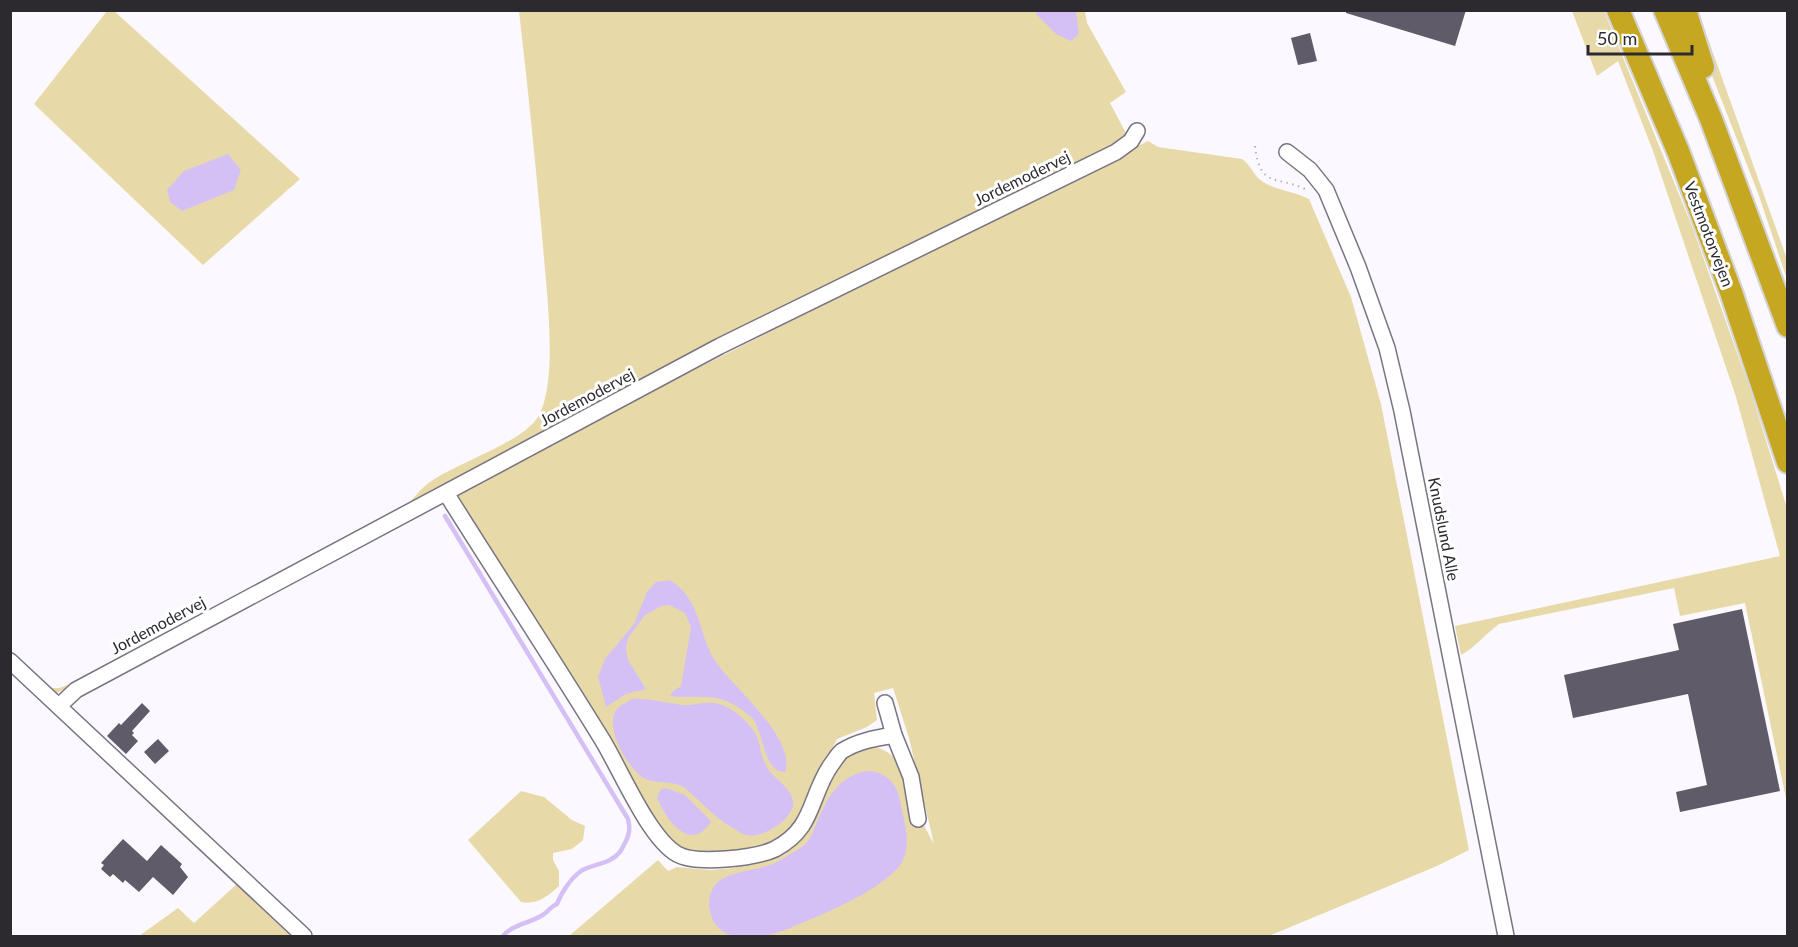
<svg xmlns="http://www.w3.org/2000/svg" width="1798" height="947" viewBox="0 0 1798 947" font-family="Lato,sans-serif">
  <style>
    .green { fill: #e7daa8 }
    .water { fill: #d5c0f6 }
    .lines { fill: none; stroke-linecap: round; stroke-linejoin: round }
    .stream { stroke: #d5c0f6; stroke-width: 4.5 }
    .building { fill: #605b68 }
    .minor-casing { stroke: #797482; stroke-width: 18 }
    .highway-casing { stroke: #d5d4d5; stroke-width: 26 }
    .path { stroke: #b5b3b8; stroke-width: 2; stroke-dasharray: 1.5 4.5; stroke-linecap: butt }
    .minor { stroke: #fff; stroke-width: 15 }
    .highway { stroke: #c6a721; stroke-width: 22 }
    .labels { text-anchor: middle; stroke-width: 6; stroke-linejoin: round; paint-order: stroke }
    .street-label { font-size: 16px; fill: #2c2a2f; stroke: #fff }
  </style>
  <rect width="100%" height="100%" fill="#fbf9ff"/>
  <g class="green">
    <polygon points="107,11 114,11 300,179 203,265 34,104"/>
    <path d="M519,11H1085L1087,23L1126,92L1110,103L1127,135L1125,139L785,308L55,694L11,656L10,650L52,688H59L68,685L404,508C411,501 418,492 426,485C452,464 521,444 538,417C559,381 546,288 543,246C536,167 528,89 519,11Z"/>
    <path d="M1572,11H1604L1692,226L1751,392L1787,508V803L1745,603L1680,616L1674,588L1499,624C1485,634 1476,647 1461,655L1455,626L1780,556L1736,397L1653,151L1618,61L1597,76Z"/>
    <polygon points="1690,11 1698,11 1787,259 1787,279 1758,193 1702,50"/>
    <path d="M1148,141L1158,147L1242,159C1250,165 1252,171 1258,178C1271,190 1294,191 1309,199L1351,297L1381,404L1469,850L1437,866L1269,936H569L658,860L668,871L677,867L710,870L733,868L785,854L803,838L816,815L841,759L868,744C875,747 884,749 890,754C911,767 910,804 913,826L922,822L934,844L909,738L893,688L874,693L877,720L867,727L837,739L789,836L753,851L697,853L680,849L666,840L457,496L571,432Z"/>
    <path d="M521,791L544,797L572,820L585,826L583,840L572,849L553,853V860L559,871V886C547,897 537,905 521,902L468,840Z"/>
    <polygon points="238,883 293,936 139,936 178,908 194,923"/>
  </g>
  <g class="water">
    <polygon points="1036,11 1076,11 1079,34 1071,41 1056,34 1036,14"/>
    <polygon points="228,154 241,170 234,190 182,211 170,202 167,190 184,171"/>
    <path d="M670,580C702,600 697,633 716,662C733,687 797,739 785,772C764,773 764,734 753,719C751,716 746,713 742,710C716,691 700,699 670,696L673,691L681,686L691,627L685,613L669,605L662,606L645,615L628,638L626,649L628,660L646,689L626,694L606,707L598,677L605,659L634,624L647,592L656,582Z"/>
    <path d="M632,699C649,698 665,703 682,705C692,706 703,702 714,703C728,704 746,719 754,731C761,742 760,755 766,765C772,779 790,785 793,801C796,818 762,839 747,835C743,835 738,831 735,829C720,822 708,809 696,798C691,794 687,789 682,786C669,780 654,785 642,777C627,766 603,726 617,709C620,705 627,702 632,699Z"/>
    <path d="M866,771C884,771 896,781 900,800C903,817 911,841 904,858C892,887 819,916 790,928C765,939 716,947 710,911C708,901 709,893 715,885C725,872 751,871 766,866C774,864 783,859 790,854C796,851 804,846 808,841C812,836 814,829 816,824C827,799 837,777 866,771Z"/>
    <path d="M666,788L685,795L708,818L711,822C689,854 666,819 657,798L661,789Z"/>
  </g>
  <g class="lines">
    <path class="stream" d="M445,516L628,819C630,828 630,832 626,841C624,844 622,850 619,853C610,864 593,864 581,871C571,878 561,893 557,904C550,907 547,913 541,916C529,923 512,925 503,936"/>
  </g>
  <g class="building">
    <polygon points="1346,10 1466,10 1455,46 1346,13"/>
    <polygon points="1310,33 1317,61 1298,65 1291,38"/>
    <polygon points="1742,609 1780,791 1680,812 1676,792 1707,785 1688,694 1573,718 1564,675 1679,650 1673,624"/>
    <polygon points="142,703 150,711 132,731 134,733 132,735 138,741 126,754 107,736 119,723 121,725"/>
    <polygon points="158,739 169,751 155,764 144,752"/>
    <polygon points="123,839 147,861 161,845 182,864 180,867 188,877 173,895 153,877 139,892 125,880 123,883 113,874 110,877 101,869 104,865 101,863"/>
  </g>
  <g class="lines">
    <g class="minor-casing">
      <g id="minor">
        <polyline points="1287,152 1310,170 1326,190 1358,267 1387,348 1402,411 1506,936"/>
        <path d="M446,493C498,576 552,658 603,741C621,771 649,838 677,854C696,865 756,858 775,849C815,828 809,797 831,765C835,760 838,754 842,751C858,741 876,738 894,735L911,777L918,819"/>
        <polyline points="10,661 304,936"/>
        <polyline points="885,703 894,735"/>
        <polyline points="59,706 76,690 720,346 1116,152 1131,141 1137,131"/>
      </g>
    </g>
    <g class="highway-casing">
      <g id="highway">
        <polyline points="1618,10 1678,151 1731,292 1788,462"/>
        <polyline points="1665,10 1711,119 1788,326"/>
        <polyline points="1685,10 1703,67"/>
      </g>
    </g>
    <path class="path" d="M1255,146C1260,189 1276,175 1305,189"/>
    <use href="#minor" class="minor"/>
    <use href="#highway" class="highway"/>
  </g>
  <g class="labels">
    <g class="street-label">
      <text transform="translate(1022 178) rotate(-26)" y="6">Jordemodervej</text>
      <text transform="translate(1709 234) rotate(69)" y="6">Vestmotorvejen</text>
      <text transform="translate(587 397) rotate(-28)" y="6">Jordemodervej</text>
      <text transform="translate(1444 529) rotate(79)" y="6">Knudslund Alle</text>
      <text transform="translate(158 625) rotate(-28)" y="6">Jordemodervej</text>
    </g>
  </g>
  <rect width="1798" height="947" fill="none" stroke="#2c2a2f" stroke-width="24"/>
  <path d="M1588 45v9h104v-9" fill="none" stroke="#2c2a2f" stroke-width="3"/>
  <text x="1597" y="45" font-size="18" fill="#2c2a2f" stroke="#ffffff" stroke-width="4.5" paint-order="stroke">50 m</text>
</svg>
